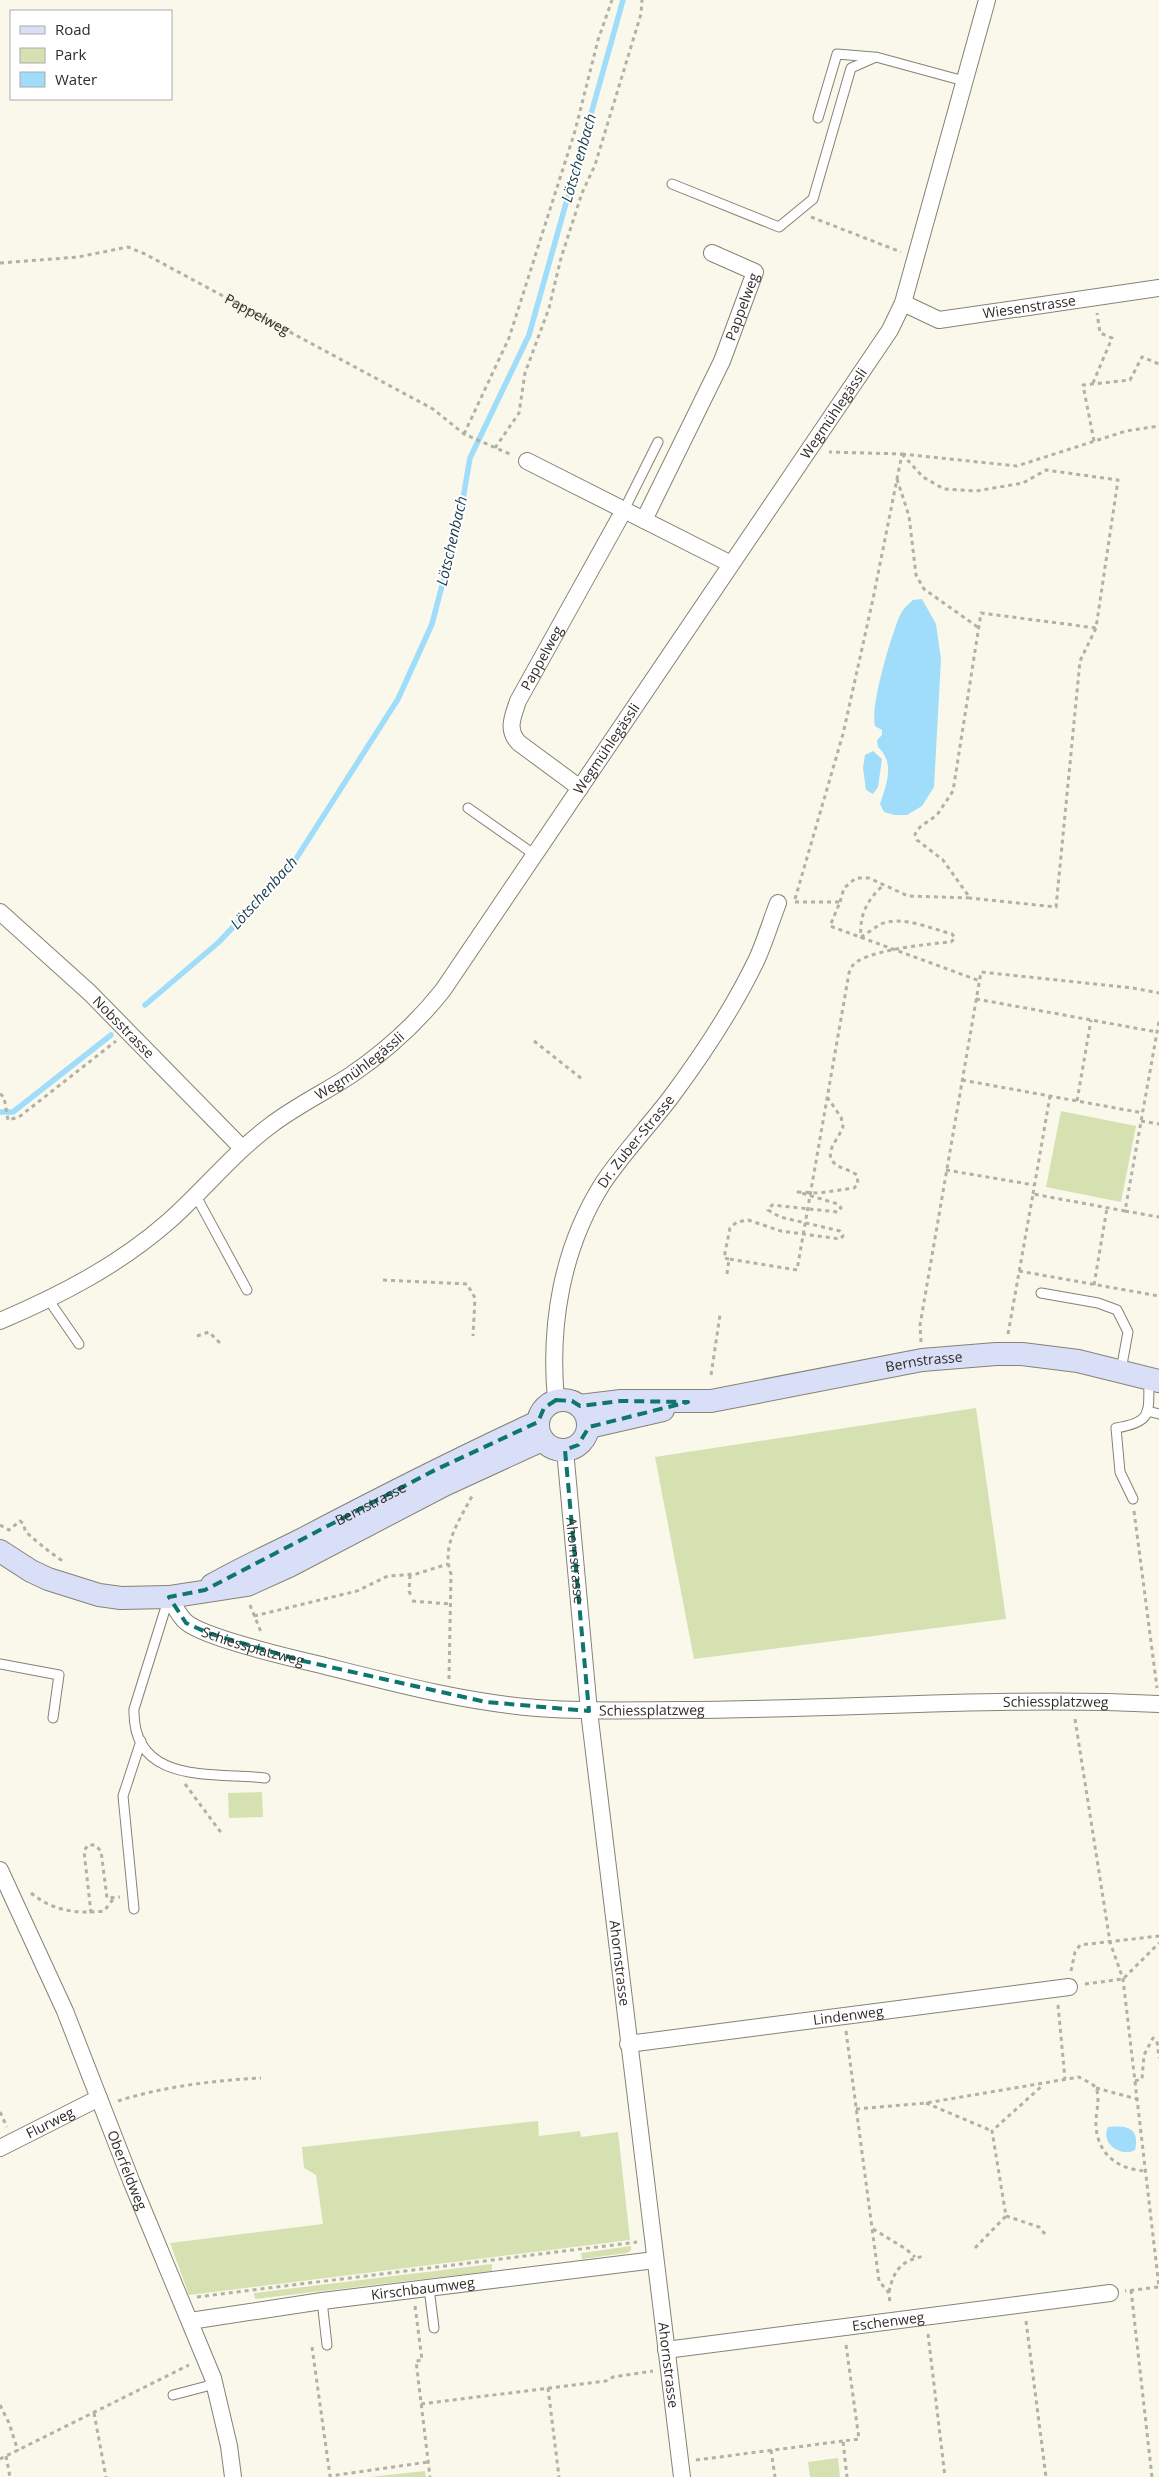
<svg xmlns="http://www.w3.org/2000/svg" width="1159" height="2477" viewBox="0 0 1159 2477" font-family="'Open Sans',sans-serif">
  <style>
    .green { fill: #d6e1b2 }
    .water { fill: #9fddfa }
    .lines { fill: none; stroke-linecap: round; stroke-linejoin: round }
    .stream { stroke: #9fddfa; stroke-width: 5.5 }
    .service-casing { stroke: #858276; stroke-width: 11 }
    .minor-casing { stroke: #858276; stroke-width: 18 }
    .secondary-casing { stroke: #858276; stroke-width: 24 }
    .path { stroke: #b2b1a6; stroke-width: 3; stroke-dasharray: 4 4; stroke-linecap: butt }
    .service { stroke: #fff; stroke-width: 9 }
    .minor { stroke: #fff; stroke-width: 16 }
    .secondary { stroke: #dadff8; stroke-width: 22 }
    .marked { fill: none; stroke: #0f766e; stroke-width: 4; stroke-dasharray: 10 6; stroke-linejoin: round }
    .labels { text-anchor: middle; stroke-width: 4; stroke-linejoin: round; paint-order: stroke }
    .street-label { font-size: 14px; fill: #2e2d28; stroke: #fff }
    .water-label { font-size: 15px; font-style: italic; fill: #1a3e4e; stroke: #fff }
  </style>
  <rect width="100%" height="100%" fill="#faf8ea"/>
  <g class="green">
    <polygon points="1061,1111 1136,1126 1121,1202 1046,1187"/>
    <polygon points="976,1408 1006,1619 694,1659 655,1457"/>
    <polygon points="262,1792 263,1817 229,1818 228,1793"/>
    <polygon points="538,2121 539,2136 580,2131 581,2137 618,2132 630,2240 189,2295 170,2243 323,2224 316,2175 304,2168 302,2147"/>
    <polygon points="631,2246 631,2250 627,2253 582,2259 581,2253"/>
    <polygon points="492,2264 492,2271 255,2299 254,2293"/>
    <polygon points="838,2458 840,2477 810,2477 808,2462"/>
    <polygon points="425,2471 426,2477 369,2477"/>
  </g>
  <g class="water">
    <path d="M922,599L936,624L941,659L934,787L922,806L907,815H895L884,812L880,804C887,783 895,763 878,747L877,740L882,735V730L875,726C870,704 891,637 900,615C903,609 908,604 913,600Z"/>
    <polygon points="873,751 882,759 878,787 873,794 866,790 863,768 865,755"/>
    <path d="M1108,2127C1127,2125 1140,2128 1135,2150C1121,2158 1100,2143 1108,2127Z"/>
  </g>
  <g class="lines">
    <g class="stream">
      <polyline points="145,1005 219,942 294,862 398,699 432,624 460,516 470,458 529,335 623,0"/>
      <polyline points="0,1112 13,1112 111,1035"/>
    </g>
    <g class="service-casing">
      <g id="service">
        <polyline points="818,118 837,54 873,57"/>
        <polyline points="672,184 779,227 813,199 851,68 876,57 964,81"/>
        <polyline points="624,510 658,442"/>
        <polyline points="468,808 535,855"/>
        <polyline points="196,1196 247,1290"/>
        <polyline points="1041,1293 1098,1303 1117,1310 1128,1332 1121,1370"/>
        <polyline points="48,1299 79,1344"/>
        <polyline points="1147,1411 1159,1414"/>
        <path d="M1133,1499L1120,1472L1116,1428C1154,1422 1148,1412 1149,1379"/>
        <path d="M169,1597L134,1709C132,1786 215,1772 265,1778"/>
        <polyline points="0,1664 59,1675 53,1718"/>
        <polyline points="134,1909 123,1796 141,1741"/>
        <polyline points="429,2288 434,2328"/>
        <polyline points="322,2301 327,2345"/>
        <polyline points="173,2395 215,2384"/>
      </g>
    </g>
    <g class="minor-casing">
      <g id="minor">
        <path id="s2" d="M903,303L939,320L1159,288"/>
        <polyline points="527,461 731,564"/>
        <path id="s3" d="M644,520L722,361L755,272L712,253"/>
        <path id="s4" d="M580,788L519,743C506,730 513,716 518,701L624,510"/>
        <path id="s5" d="M0,912L90,993L242,1148"/>
        <path id="s6" d="M0,1321C61,1295 119,1265 169,1221C204,1190 233,1153 271,1125C296,1106 325,1092 351,1075C386,1051 417,1023 443,990L890,330L903,303L987,0"/>
        <path id="s7" d="M556,1400C549,1324 562,1248 603,1183C623,1153 649,1126 671,1097C703,1054 734,1007 757,959C765,941 771,921 778,903"/>
        <path id="s8" d="M565,1450L589,1711L682,2477"/>
        <path id="s9" d="M169,1597C174,1605 179,1616 186,1622C203,1637 291,1658 317,1664C389,1682 462,1702 537,1708C584,1712 632,1710 680,1710C839,1710 999,1696 1159,1704"/>
        <path id="s10" d="M0,1870L65,2011L132,2183L213,2378L229,2446L233,2477"/>
        <path id="s11" d="M628,2044L1069,1987"/>
        <path id="s12" d="M0,2148L99,2098"/>
        <path id="s13" d="M190,2321L322,2301L655,2260"/>
        <path id="s14" d="M666,2350L1110,2293"/>
      </g>
    </g>
    <g class="secondary-casing">
      <g id="secondary">
        <circle cx="563" cy="1425" r="25"/>
        <path id="s15" d="M580,1406L621,1401H711L922,1360L996,1354H1022L1078,1361L1159,1381"/>
        <polyline points="589,1427 663,1410"/>
        <polyline points="0,1551 31,1571 48,1579 99,1595 121,1598 169,1597 247,1585 289,1566 444,1485 542,1440"/>
        <path id="s16" d="M212,1585C242,1568 273,1554 303,1539C381,1498 458,1459 538,1422"/>
      </g>
    </g>
    <g class="path">
      <polyline points="811,217 901,252"/>
      <path id="s1" d="M0,263L78,257L128,247L145,254L433,409L464,434L512,455"/>
      <polyline points="1093,383 1112,338 1100,333 1097,313"/>
      <polyline points="464,434 509,338 575,131 598,40 612,0"/>
      <polyline points="1094,441 1083,385 1130,380 1142,357 1159,364"/>
      <polyline points="495,448 519,413 525,373 549,308 561,258 582,193 595,165 641,14 642,0"/>
      <polyline points="902,454 923,477 944,489 976,491 1023,483 1046,470 1118,480 1096,628 1080,661 1056,907 970,898"/>
      <polyline points="902,454 1017,466 1126,431 1159,426"/>
      <polyline points="897,479 909,516 916,575 924,589 979,628"/>
      <polyline points="795,899 843,734 873,599 902,454 829,452"/>
      <polyline points="795,902 840,902 830,926 980,981"/>
      <polyline points="840,902 844,888 856,878 869,878 908,896 970,898 943,860 917,840 915,834 920,827 937,815 953,791 981,613 1096,628"/>
      <polyline points="976,999 1157,1032"/>
      <polyline points="534,1041 582,1079"/>
      <polyline points="962,1080 1143,1113"/>
      <polyline points="0,1094 4,1097 8,1120 19,1117 116,1041"/>
      <polyline points="1077,1101 1091,1020"/>
      <polyline points="1141,1121 1159,1124"/>
      <polyline points="946,1170 1034,1185"/>
      <polyline points="1033,1194 1050,1096"/>
      <polyline points="1125,1211 1159,1217"/>
      <path d="M729,1259L724,1258L730,1228L737,1222L748,1220L781,1231L840,1239L843,1236L840,1231L780,1217L768,1210L772,1205L838,1212L841,1208L838,1204L798,1192L819,1193L854,1188L858,1184L857,1175C851,1171 844,1169 838,1166C820,1155 839,1139 843,1127L841,1117L827,1097"/>
      <polyline points="1019,1271 1159,1296"/>
      <path d="M727,1274L729,1259L797,1270L849,973C851,967 853,964 858,961C879,949 927,944 951,942L955,938L952,934C932,929 902,915 881,924C875,927 868,933 861,937C859,916 867,899 884,885"/>
      <polyline points="383,1280 467,1284 475,1298 473,1336"/>
      <polyline points="1094,1285 1107,1208"/>
      <polyline points="1008,1334 1033,1194 1125,1211 1159,1021"/>
      <polyline points="197,1336 209,1332 220,1343"/>
      <polyline points="921,1342 920,1325 981,972 1133,988 1159,993"/>
      <polyline points="711,1375 720,1315"/>
      <polyline points="1134,1511 1157,1688"/>
      <path d="M0,1525L9,1530L20,1521L24,1524L25,1531C37,1542 49,1552 63,1561"/>
      <polyline points="410,1575 409,1591 412,1598"/>
      <polyline points="412,1601 450,1604"/>
      <polyline points="250,1605 261,1632"/>
      <polyline points="254,1616 357,1591 388,1576 416,1574 448,1564"/>
      <path d="M449,1679L451,1574C441,1546 459,1521 472,1496"/>
      <polyline points="1075,1719 1110,1942 1123,1979 1159,2287 1125,2291"/>
      <polyline points="185,1784 222,1834"/>
      <path d="M31,1893C53,1911 76,1914 104,1911L114,1898"/>
      <polyline points="91,1913 84,1851 88,1845 95,1845 101,1851 107,1898 120,1897"/>
      <polyline points="1071,1971 1075,1952 1080,1945 1159,1936"/>
      <polyline points="1085,1984 1123,1979 1159,1943"/>
      <polyline points="1058,2005 1065,2079"/>
      <polyline points="846,2031 879,2281 889,2293 890,2304"/>
      <polyline points="1135,2081 1142,2079 1144,2055 1153,2038 1157,2041 1159,2058"/>
      <polyline points="1096,2088 1137,2099"/>
      <path d="M118,2101C161,2087 216,2080 261,2078"/>
      <polyline points="926,2103 992,2131"/>
      <path d="M856,2109L926,2103L1079,2077C1085,2081 1096,2084 1097,2091C1100,2102 1095,2115 1096,2126C1098,2155 1118,2169 1145,2171"/>
      <polyline points="0,2112 7,2127"/>
      <polyline points="1006,2216 1039,2227 1045,2234"/>
      <polyline points="873,2229 906,2249 915,2257"/>
      <polyline points="975,2248 1006,2216 992,2131 1043,2085"/>
      <polyline points="1131,2290 1152,2477"/>
      <path d="M889,2292C894,2269 902,2260 925,2256"/>
      <polyline points="197,2297 637,2242"/>
      <polyline points="415,2306 422,2360 416,2361 430,2477"/>
      <polyline points="1026,2321 1046,2477"/>
      <polyline points="928,2334 945,2477"/>
      <polyline points="846,2345 859,2439 843,2441 847,2477"/>
      <polyline points="312,2347 330,2476 428,2462"/>
      <polyline points="548,2388 559,2477"/>
      <polyline points="421,2404 606,2381 613,2377 653,2371"/>
      <polyline points="0,2405 9,2423 18,2451"/>
      <polyline points="94,2413 106,2477"/>
      <polyline points="771,2450 775,2477"/>
      <polyline points="6,2456 10,2477"/>
      <polyline points="0,2459 189,2365"/>
      <polyline points="696,2460 843,2441"/>
    </g>
    <use href="#service" class="service"/>
    <use href="#minor" class="minor"/>
    <use href="#secondary" class="secondary"/>
  </g>
  <path class="marked" d="M556,1400L572,1401L580,1406L621,1401L688,1402L589,1427L578,1445L565,1450L589,1711L486,1702L299,1660L208,1633L186,1623L169,1597L205,1590L435,1470L538,1422L544,1408Z"/>
  <g class="labels">
    <g class="street-label">
      <text dy="5" stroke="none"><textPath href="#s2" startOffset="131">Wiesenstrasse</textPath></text>
      <text dy="5" stroke="none"><textPath href="#s3" startOffset="235">Pappelweg</textPath></text>
      <text dy="5" stroke="none"><textPath href="#s1" startOffset="275">Pappelweg</textPath></text>
      <text dy="5" stroke="none"><textPath href="#s6" startOffset="1254">Wegmühlegässli</textPath></text>
      <text dy="5" stroke="none"><textPath href="#s4" startOffset="170">Pappelweg</textPath></text>
      <text dy="5" stroke="none"><textPath href="#s6" startOffset="849">Wegmühlegässli</textPath></text>
      <text dy="5" stroke="none"><textPath href="#s5" startOffset="169">Nobsstrasse</textPath></text>
      <text dy="5" stroke="none"><textPath href="#s6" startOffset="444">Wegmühlegässli</textPath></text>
      <text dy="5" stroke="none"><textPath href="#s7" startOffset="279">Dr. Zuber-Strasse</textPath></text>
      <text dy="5" stroke="none"><textPath href="#s15" startOffset="348">Bernstrasse</textPath></text>
      <text dy="5" stroke="none"><textPath href="#s16" startOffset="178">Bernstrasse</textPath></text>
      <text dy="5" stroke="none"><textPath href="#s8" startOffset="111">Ahornstrasse</textPath></text>
      <text dy="5" stroke="none"><textPath href="#s9" startOffset="102">Schiessplatzweg</textPath></text>
      <text dy="5" stroke="none"><textPath href="#s9" startOffset="912">Schiessplatzweg</textPath></text>
      <text dy="5" stroke="none"><textPath href="#s9" startOffset="508">Schiessplatzweg</textPath></text>
      <text dy="5" stroke="none"><textPath href="#s8" startOffset="516">Ahornstrasse</textPath></text>
      <text dy="5" stroke="none"><textPath href="#s11" startOffset="222">Lindenweg</textPath></text>
      <text dy="5" stroke="none"><textPath href="#s12" startOffset="56">Flurweg</textPath></text>
      <text dy="5" stroke="none"><textPath href="#s10" startOffset="326">Oberfeldweg</textPath></text>
      <text dy="5" stroke="none"><textPath href="#s13" startOffset="235">Kirschbaumweg</textPath></text>
      <text dy="5" stroke="none"><textPath href="#s14" startOffset="224">Eschenweg</textPath></text>
      <text dy="5" stroke="none"><textPath href="#s8" startOffset="921">Ahornstrasse</textPath></text>
    </g>
    <g class="water-label">
      <text transform="translate(579 158) rotate(-74)" y="5">Lötschenbach</text>
      <text transform="translate(452 541) rotate(-77)" y="5">Lötschenbach</text>
      <text transform="translate(264 893) rotate(-48)" y="5">Lötschenbach</text>
    </g>
  </g>
  <rect x="10" y="10" width="162" height="90" fill="#ffffff" stroke="#ababa9"/>
  <rect x="20" y="26" width="25" height="8" fill="#dadff8" stroke="#ababa9"/>
  <text x="55" y="35" font-size="15" fill="#2e2d28">Road</text>
  <rect x="20" y="48" width="25" height="15" fill="#d6e1b2" stroke="#ababa9"/>
  <text x="55" y="60" font-size="15" fill="#2e2d28">Park</text>
  <rect x="20" y="72" width="25" height="15" fill="#9fddfa" stroke="#ababa9"/>
  <text x="55" y="85" font-size="15" fill="#2e2d28">Water</text>
</svg>
